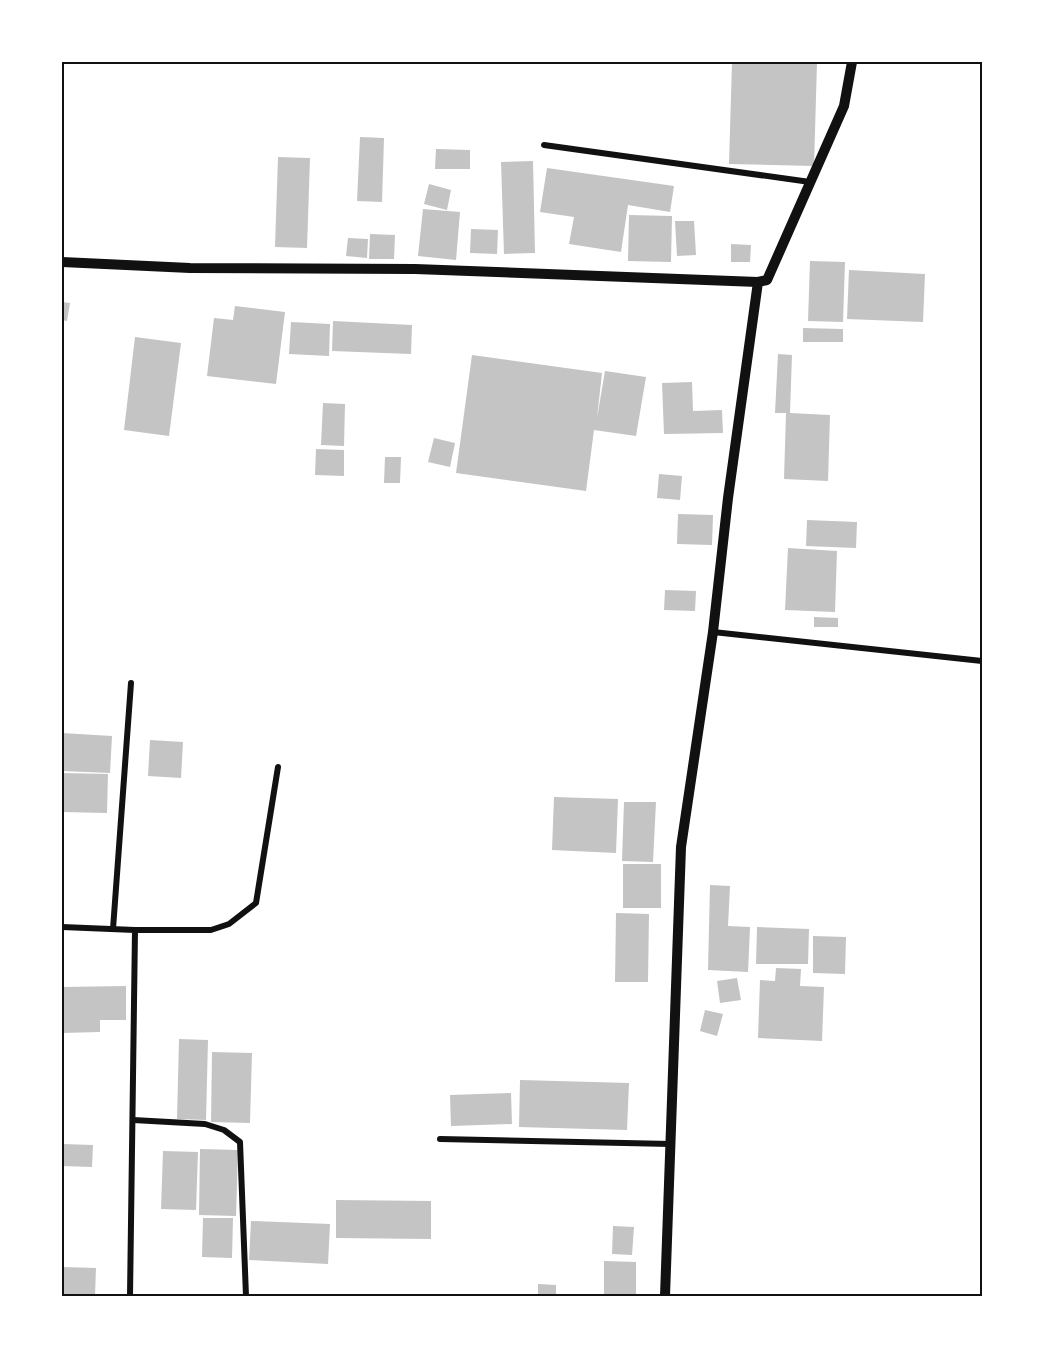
<svg xmlns="http://www.w3.org/2000/svg" width="1044" height="1358" viewBox="0 0 1044 1358" font-family="'Golos Text',sans-serif">
  <style>
    .building { fill: #c4c4c4 }
    .lines { fill: none; stroke-linecap: round; stroke-linejoin: round }
    .minor { stroke: #111; stroke-width: 6 }
    .tertiary { stroke: #111; stroke-width: 10 }
    .neatline { fill: none; stroke: #111; stroke-width: 2 }
  </style>
  <rect width="100%" height="100%" fill="#fff"/>
  <g class="building">
    <polygon points="732,62 817,62 814,166 729,164"/>
    <polygon points="360,137 384,138 382,202 357,201"/>
    <polygon points="436,149 470,150 470,169 435,169"/>
    <polygon points="278,157 310,158 307,248 275,247"/>
    <polygon points="533,161 535,253 504,254 501,162"/>
    <polygon points="547,168 674,186 670,212 628,205 621,252 569,244 574,217 540,212"/>
    <polygon points="429,184 451,190 447,210 424,204"/>
    <polygon points="423,209 460,212 456,260 418,256"/>
    <polygon points="629,215 672,216 671,262 628,261"/>
    <polygon points="675,221 694,221 696,255 677,256"/>
    <polygon points="471,229 498,230 497,254 470,253"/>
    <polygon points="370,234 395,235 394,259 369,259"/>
    <polygon points="348,238 368,239 367,258 346,256"/>
    <polygon points="731,244 751,245 750,262 731,262"/>
    <polygon points="810,261 845,262 843,322 808,321"/>
    <polygon points="849,270 925,274 923,322 847,319"/>
    <polygon points="62,302 70,303 67,321 62,320"/>
    <polygon points="235,306 285,312 276,384 207,376 214,318 233,320"/>
    <polygon points="333,321 412,325 411,354 332,351"/>
    <polygon points="291,322 330,324 329,356 289,354"/>
    <polygon points="803,328 843,329 843,342 803,342"/>
    <polygon points="135,337 181,343 169,436 124,430"/>
    <polygon points="778,354 792,355 790,413 830,415 828,481 784,479 786,413 775,413"/>
    <polygon points="472,355 602,373 597,418 605,371 646,377 636,436 594,430 586,491 456,473"/>
    <polygon points="692,382 693,411 722,410 723,433 664,434 662,383"/>
    <polygon points="323,403 345,404 344,446 321,445"/>
    <polygon points="434,438 455,443 450,467 428,462"/>
    <polygon points="316,449 344,450 344,476 315,475"/>
    <polygon points="385,457 401,457 400,483 384,483"/>
    <polygon points="659,474 682,476 680,500 657,498"/>
    <polygon points="678,514 713,515 712,545 677,544"/>
    <polygon points="807,520 857,522 856,548 806,546"/>
    <polygon points="788,548 837,551 835,612 785,610"/>
    <polygon points="665,590 696,591 695,611 664,610"/>
    <polygon points="814,617 838,618 838,627 814,627"/>
    <polygon points="62,733 112,736 110,773 62,771"/>
    <polygon points="150,740 183,742 181,778 148,776"/>
    <polygon points="62,773 108,774 107,813 62,812"/>
    <polygon points="554,797 618,799 616,853 552,850"/>
    <polygon points="624,802 656,802 653,862 622,861"/>
    <rect x="623" y="864" width="38" height="44"/>
    <polygon points="710,885 730,886 728,926 750,927 748,972 708,970"/>
    <polygon points="616,913 649,914 648,982 615,982"/>
    <polygon points="757,927 809,929 808,964 756,964"/>
    <polygon points="813,936 846,937 845,974 813,973"/>
    <polygon points="776,968 801,969 800,986 824,987 822,1041 758,1038 760,980 775,981"/>
    <polygon points="737,978 741,1000 720,1003 717,981"/>
    <polygon points="126,986 126,1020 100,1020 100,1032 62,1033 62,987"/>
    <polygon points="705,1010 723,1014 717,1036 700,1031"/>
    <polygon points="179,1039 208,1040 206,1120 177,1119"/>
    <polygon points="212,1052 252,1053 250,1123 211,1122"/>
    <polygon points="520,1080 629,1083 627,1130 519,1127"/>
    <polygon points="511,1093 512,1124 451,1126 450,1095"/>
    <polygon points="62,1144 93,1145 92,1167 62,1166"/>
    <polygon points="200,1149 238,1150 236,1216 199,1215"/>
    <polygon points="163,1151 198,1152 196,1210 161,1209"/>
    <polygon points="336,1200 431,1201 431,1239 336,1238"/>
    <polygon points="203,1218 233,1218 232,1258 202,1257"/>
    <polygon points="251,1221 330,1224 328,1264 249,1260"/>
    <polygon points="613,1226 634,1227 632,1255 612,1254"/>
    <polygon points="604,1261 636,1262 636,1296 604,1296"/>
    <polygon points="62,1267 96,1268 95,1296 62,1296"/>
    <polygon points="538,1284 556,1285 556,1296 538,1296"/>
  </g>
  <g class="lines">
    <g class="minor">
      <polyline points="544,145 810,182"/>
      <polyline points="713,632 982,661"/>
      <polyline points="62,927 135,930 130,1296"/>
      <polyline points="113,929 131,683"/>
      <polyline points="135,930 211,930 229,924 256,903 278,767"/>
      <polyline points="133,1120 205,1124 224,1130 240,1142 246,1296"/>
      <polyline points="440,1139 671,1144"/>
    </g>
    <g class="tertiary">
      <polyline points="62,262 190,268 415,269 758,282"/>
      <polyline points="665,1296 681,847 713,632 728,498 758,282 767,280 844,106 852,62"/>
    </g>
  </g>
  <rect width="1044" height="1358" fill="none" stroke="#ffffff" stroke-width="126"/>
  <rect x="63" y="63" width="918" height="1232" class="neatline"/>
</svg>
